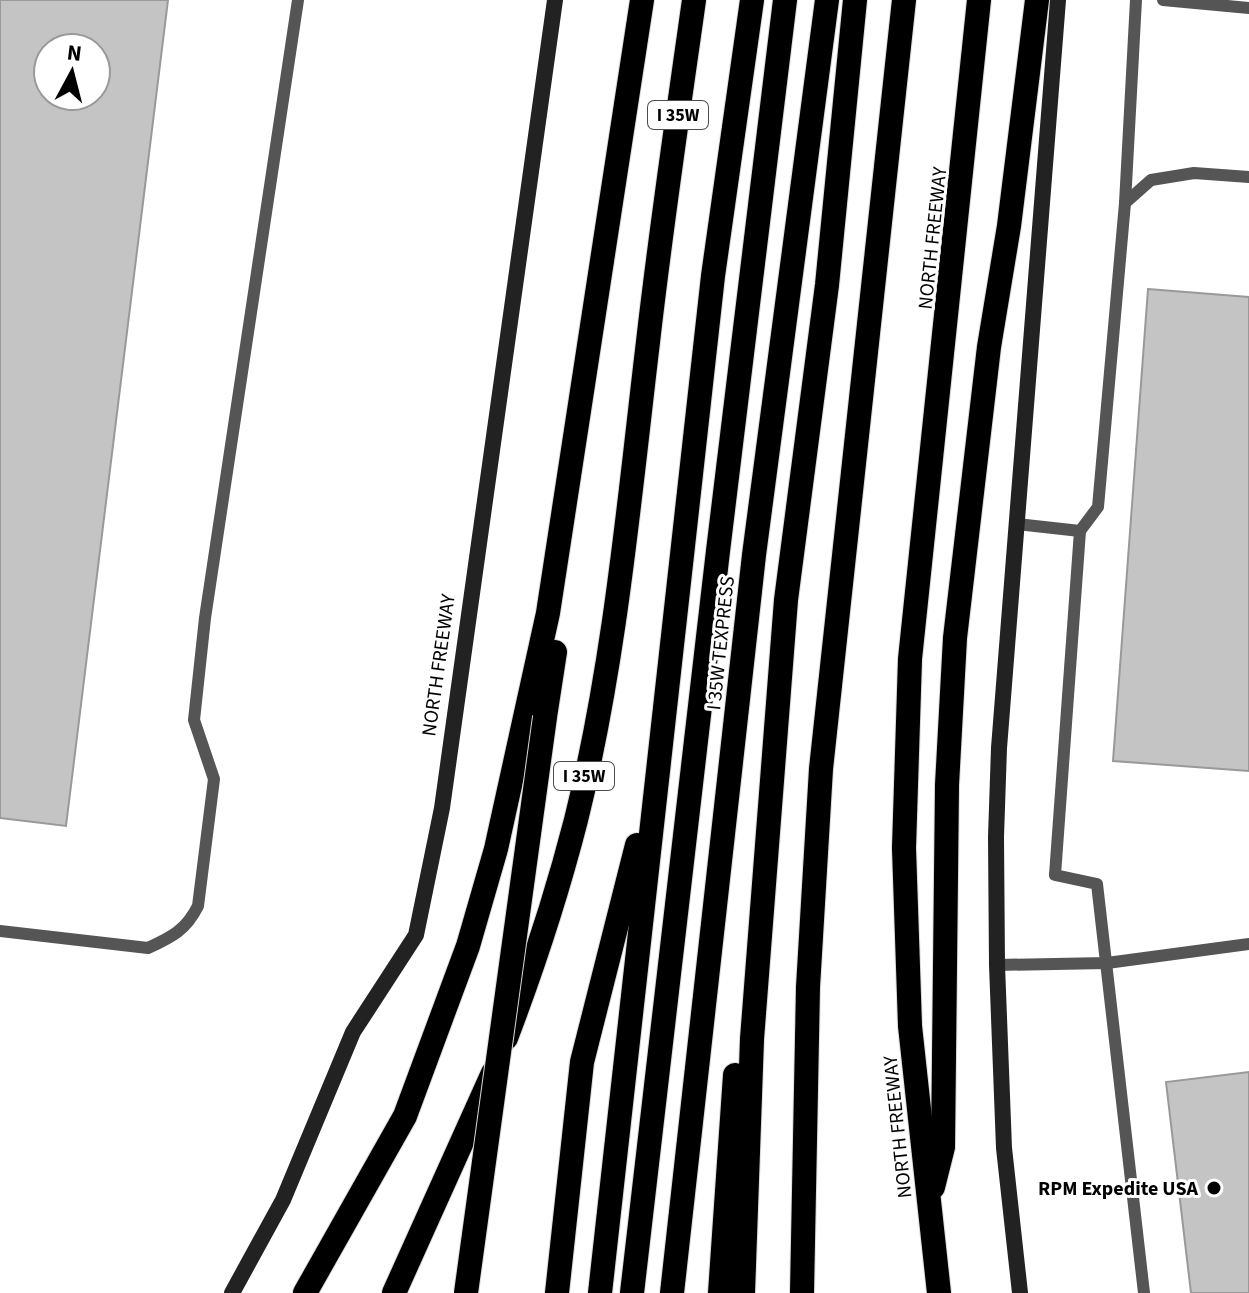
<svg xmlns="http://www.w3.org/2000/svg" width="1249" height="1293" viewBox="0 0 1249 1293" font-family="'Source Sans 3',sans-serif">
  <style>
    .building { fill: #c4c4c4; stroke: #999; stroke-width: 2; fill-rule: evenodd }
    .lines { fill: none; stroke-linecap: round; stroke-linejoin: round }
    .highway-casing { stroke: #dbdbdb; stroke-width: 26 }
    .lane { stroke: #555; stroke-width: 12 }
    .secondary { stroke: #222; stroke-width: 16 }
    .highway { stroke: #000; stroke-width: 24 }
    .highway-bridge-casing { stroke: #dbdbdb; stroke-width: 26; stroke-linecap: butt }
    .highway-bridge { stroke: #000; stroke-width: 24 }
    .poi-dot { fill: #000; stroke: #fff; stroke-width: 3 }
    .labels { text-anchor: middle; stroke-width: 6; stroke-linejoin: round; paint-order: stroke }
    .shield { fill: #fff; stroke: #4c4c4c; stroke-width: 2 }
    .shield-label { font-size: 18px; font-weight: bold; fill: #000 }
    .street-label { font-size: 20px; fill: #000; stroke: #fff }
    .poi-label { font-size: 20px; font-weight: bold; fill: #000; stroke: #fff; text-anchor: end }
  </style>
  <rect width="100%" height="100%" fill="#fff"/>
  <g class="building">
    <path d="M0,0H168L66,826L0,818ZM48,48H96V96H48Z"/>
    <polygon points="1148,289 1249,297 1249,771 1113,761"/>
    <polygon points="1249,1072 1249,1293 1191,1293 1166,1082"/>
  </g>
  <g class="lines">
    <g class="highway-casing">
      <g id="highway">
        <polyline points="545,717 555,652"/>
        <path d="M506,1038C533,967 557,894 576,820C615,663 629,501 648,342C661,227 678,114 694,0"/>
        <polyline points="933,1187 943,1147 947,785 955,638 989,347 1009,226 1037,0"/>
        <polyline points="305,1293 405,1116 468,946 496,849 548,613 642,0"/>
        <polyline points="394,1293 493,1073"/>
        <polyline points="557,1293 582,1062 637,845"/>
        <polyline points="600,1293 713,276 752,0"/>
        <polyline points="632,1293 718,551 785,0"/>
        <polyline points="672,1293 754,555 827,0"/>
        <polyline points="720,1293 735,1075"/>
        <polyline points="743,1293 752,1039 786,600 827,285 855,0"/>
        <polyline points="802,1293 808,987 821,769 904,0"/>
        <polyline points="939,1293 910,1026 904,848 910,659 979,0"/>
      </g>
    </g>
    <g class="lane">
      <polyline points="1163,0 1249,8"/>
      <polyline points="1125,203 1136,0"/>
      <polyline points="1017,524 1080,531 1098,507 1125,203 1151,180 1194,173 1249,177"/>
      <polyline points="1080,531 1055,875 1097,884 1144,1293"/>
      <path d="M0,931L148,948C172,937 186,930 198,906L214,779L194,720L205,618L298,0"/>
      <polyline points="997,965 1107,963 1249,944"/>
    </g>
    <g class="secondary">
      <polyline points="232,1293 283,1200 353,1032 416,935 442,808 555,0"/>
      <polyline points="1020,1293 1004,1148 997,965 996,837 999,748 1058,0"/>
    </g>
    <use href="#highway" class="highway"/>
    <g class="highway-bridge-casing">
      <polyline id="highway-bridge" points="466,1293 545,717"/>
    </g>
    <use href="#highway-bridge" class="highway-bridge"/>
  </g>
  <circle class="poi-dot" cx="1214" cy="1188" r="8"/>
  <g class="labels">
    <g class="shield">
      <rect x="648" y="101" width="60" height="28" rx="6"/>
      <rect x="554" y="762" width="60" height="28" rx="6"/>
    </g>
    <g class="shield-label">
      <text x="678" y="121">I 35W</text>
      <text x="584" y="782">I 35W</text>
    </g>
    <g class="street-label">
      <text transform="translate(932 238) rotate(-84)" y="7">NORTH FREEWAY</text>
      <text transform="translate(720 643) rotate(-84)" y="7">I 35W TEXPRESS</text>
      <text transform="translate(438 665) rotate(-82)" y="7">NORTH FREEWAY</text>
      <text transform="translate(897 1127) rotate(-96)" y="7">NORTH FREEWAY</text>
    </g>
    <g class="poi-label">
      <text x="1198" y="1195">RPM Expedite USA</text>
    </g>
  </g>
  <g transform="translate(72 72) rotate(7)"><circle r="38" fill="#ffffff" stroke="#999999" stroke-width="2"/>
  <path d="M0-6L14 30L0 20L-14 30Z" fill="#000000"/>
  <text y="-12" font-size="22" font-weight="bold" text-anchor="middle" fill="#000000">N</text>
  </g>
</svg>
